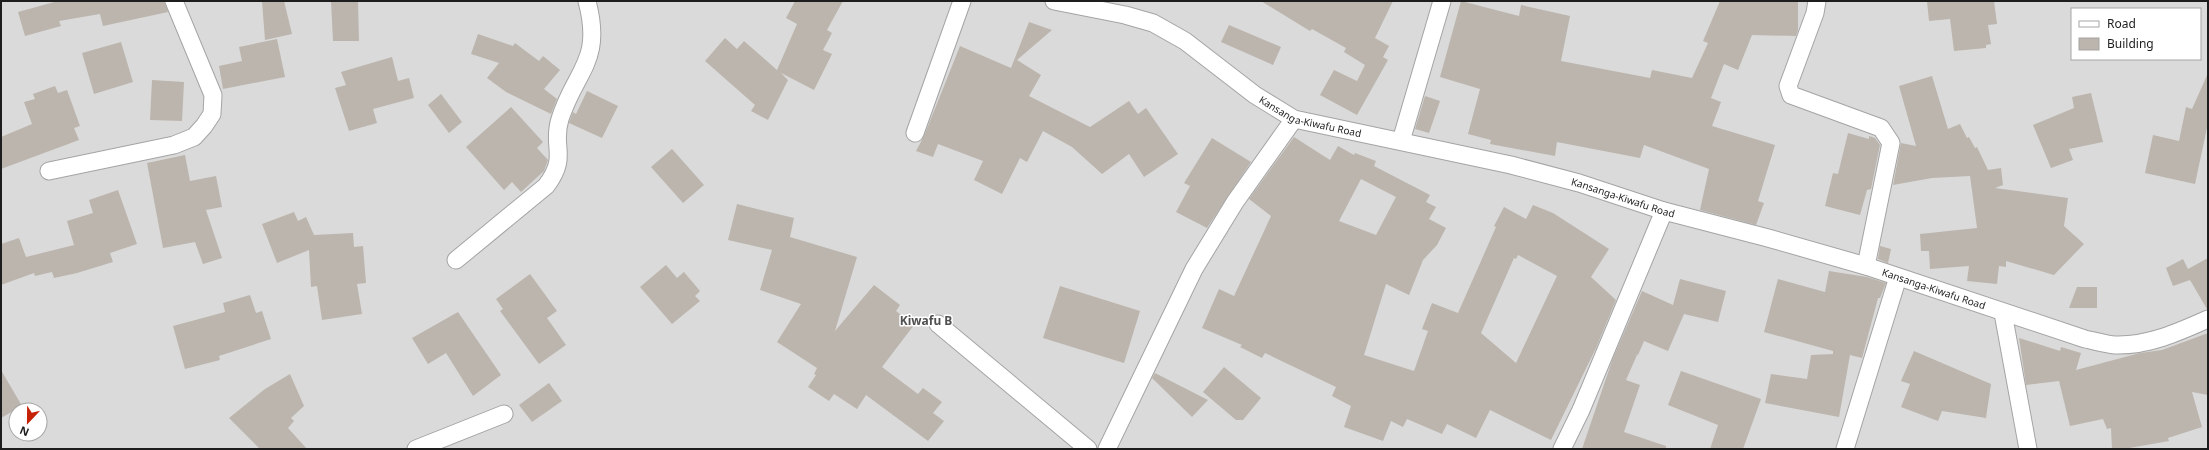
<svg xmlns="http://www.w3.org/2000/svg" width="2209" height="450" viewBox="0 0 2209 450" font-family="'Noto Sans',sans-serif">
  <style>
    .residential { fill: #dbdada; fill-rule: evenodd }
    .building { fill: #bbb5ad; fill-rule: evenodd }
    .lines { fill: none; stroke-linecap: round; stroke-linejoin: round }
    .minor-casing { stroke: #a4a4a4; stroke-width: 19 }
    .minor { stroke: #fff; stroke-width: 17 }
    .labels { text-anchor: middle; stroke-width: 3; stroke-linejoin: round; paint-order: stroke }
    .street-label { font-size: 10px; fill: #1d1d1d; stroke: #fff }
    .quarter-label { font-size: 12px; font-weight: bold; fill: #505050; stroke: #fff }
  </style>
  <rect width="100%" height="100%" fill="#eeece3"/>
  <path class="residential" d="M1,1H2208V449H1ZM2072,9H2200V59H2072ZM16,410H40V434H16Z"/>
  <g class="building">
    <polygon points="58,1 164,1 168,12 103,26 100,14 59,21 61,26 25,36 18,12"/>
    <polygon points="262,1 284,1 292,34 265,40"/>
    <polygon points="331,1 358,1 359,41 333,41"/>
    <polygon points="795,1 843,1 827,30 832,33 823,50 832,54 814,90 781,73 788,80 768,120 751,111 755,105 705,61 725,38 737,49 744,41 777,70 797,24 786,18"/>
    <polygon points="1261,1 1393,1 1375,38 1389,46 1383,57 1388,60 1357,115 1320,95 1334,70 1357,81 1365,65 1344,52 1346,48 1312,29 1310,31"/>
    <polygon points="1461,1 1519,16 1521,5 1570,16 1561,61 1650,78 1652,70 1692,78 1708,43 1703,41 1720,1 1798,2 1798,30 1796,36 1752,35 1738,70 1724,64 1711,98 1721,102 1712,126 1775,145 1758,201 1764,203 1756,225 1700,210 1709,169 1644,145 1640,158 1557,142 1555,156 1490,144 1491,140 1468,134 1480,89 1440,77"/>
    <polygon points="1927,1 1994,1 1997,24 1988,25 1991,44 1986,45 1986,48 1954,51 1950,19 1929,21"/>
    <polygon points="1029,22 1052,30 1017,60 1041,75 1029,96 1090,127 1129,101 1138,114 1146,108 1178,154 1144,177 1129,154 1102,174 1072,147 1043,131 1027,162 1020,158 1002,194 974,180 983,161 938,144 933,157 916,151 924,136 960,46 1011,68"/>
    <polygon points="1229,25 1281,47 1273,65 1221,42"/>
    <polygon points="478,34 513,46 515,43 539,61 543,56 560,70 544,89 557,99 551,114 506,92 487,78 499,63 471,54"/>
    <polygon points="277,39 285,77 223,89 219,66 242,61 239,47"/>
    <polygon points="121,42 133,82 94,94 82,53"/>
    <polygon points="392,57 398,81 409,78 414,98 373,109 377,123 349,131 335,88 346,85 341,72"/>
    <polygon points="2208,73 2208,123 2195,184 2145,173 2153,135 2179,141 2186,107 2192,109"/>
    <polygon points="1932,76 1948,129 1960,124 1967,138 1969,137 1975,148 1977,147 1988,170 2001,168 2003,185 1995,188 2068,198 2064,226 2084,244 2054,275 2006,261 2006,267 1999,266 1997,284 1967,281 1969,266 1930,269 1929,251 1921,251 1920,234 1977,228 1970,176 1932,178 1893,185 1901,143 1916,146 1899,86"/>
    <polygon points="152,80 184,82 182,121 150,120"/>
    <polygon points="55,86 58,93 67,90 80,126 74,128 79,140 1,169 1,137 32,124 24,102 35,99 33,94"/>
    <polygon points="587,91 618,106 602,138 569,123 573,112 576,114"/>
    <polygon points="2091,93 2103,142 2069,149 2073,160 2051,168 2033,125 2074,108 2072,97"/>
    <polygon points="441,94 462,122 449,133 428,105"/>
    <polygon points="1425,96 1440,101 1429,133 1415,129"/>
    <polygon points="511,107 543,142 537,148 548,160 544,171 521,192 512,182 504,190 466,147"/>
    <polygon points="1848,133 1869,139 1869,136 1875,138 1880,145 1871,189 1867,190 1860,215 1825,206 1833,173 1838,174"/>
    <path d="M1294,137L1330,160L1338,146L1354,155L1355,153L1376,161L1374,166L1430,195L1426,202L1436,207L1429,219L1446,228L1437,245L1423,260L1409,295L1386,284L1364,355L1414,371L1428,331L1422,329L1432,303L1458,313L1496,227L1494,226L1504,207L1526,219L1533,205L1553,213L1609,249L1591,277L1616,300L1596,348L1551,440L1490,410L1476,438L1447,424L1442,434L1407,419L1403,427L1391,421L1383,441L1344,427L1351,406L1332,396L1336,387L1265,353L1262,358L1240,347L1242,345L1202,328L1219,289L1234,296L1271,216L1249,199ZM1361,179L1396,197L1376,235L1339,221ZM1518,255L1557,276L1516,363L1481,333L1514,258L1516,259Z"/>
    <polygon points="1212,138 1251,162 1207,228 1176,212 1190,186 1184,183"/>
    <polygon points="672,149 704,185 683,203 651,167"/>
    <polygon points="185,155 190,181 216,176 222,207 206,210 222,258 203,264 195,242 163,248 147,163"/>
    <polygon points="118,190 137,244 110,253 113,262 77,273 54,278 52,272 35,276 34,273 1,285 1,244 19,238 26,257 74,245 67,221 93,213 89,200"/>
    <polygon points="737,204 794,218 790,237 857,257 835,331 874,285 900,305 896,311 914,325 882,367 918,394 923,388 942,402 933,413 944,421 928,441 866,395 857,409 834,394 829,401 808,387 816,375 814,374 817,368 777,342 801,304 760,290 772,250 728,240"/>
    <polygon points="294,212 298,221 306,217 314,235 353,233 354,247 363,246 366,283 357,284 362,314 322,320 317,286 311,287 309,250 277,263 262,224"/>
    <polygon points="1880,246 1891,249 1888,263 1878,259"/>
    <polygon points="2208,258 2208,309 2207,309 2190,280 2173,286 2166,268 2183,259 2188,269"/>
    <polygon points="666,265 677,278 684,272 700,291 695,296 700,301 672,324 640,287"/>
    <polygon points="1829,271 1867,277 1886,283 1880,298 1878,298 1862,358 1850,355 1839,417 1765,403 1771,374 1807,379 1811,355 1833,354 1833,351 1764,332 1778,279 1825,292"/>
    <polygon points="530,274 557,311 547,318 566,345 539,364 500,311 503,309 496,299"/>
    <polygon points="1680,279 1726,291 1718,322 1684,314 1668,351 1644,341 1638,355 1634,354 1637,355 1626,380 1640,385 1624,432 1666,446 1666,449 1582,449 1613,358 1642,291 1673,305"/>
    <polygon points="1060,286 1140,311 1124,363 1043,338"/>
    <polygon points="2077,287 2097,287 2097,308 2069,308"/>
    <polygon points="250,295 256,313 262,311 271,339 219,356 220,360 185,369 173,326 225,312 223,303"/>
    <polygon points="458,312 501,375 473,396 446,353 428,364 412,338"/>
    <polygon points="2208,333 2208,395 2192,392 2202,427 2168,438 2169,441 2124,449 2112,449 2111,428 2107,429 2103,419 2070,426 2059,381 2026,385 2019,338 2060,351 2061,347 2081,353 2076,370 2140,353 2162,350"/>
    <polygon points="1914,351 1991,384 1986,418 1942,411 1938,421 1901,407 1910,384 1901,381"/>
    <polygon points="1224,367 1261,398 1243,420 1236,420 1203,392"/>
    <polygon points="1,370 22,406 1,418"/>
    <polygon points="1681,371 1761,399 1743,449 1710,449 1718,425 1668,405"/>
    <polygon points="1155,373 1208,400 1192,417 1152,378"/>
    <polygon points="290,374 304,406 291,418 294,421 288,428 307,449 260,449 229,418 265,389"/>
    <polygon points="549,383 562,401 532,422 519,405"/>
  </g>
  <g class="lines">
    <g class="minor-casing">
      <g id="minor">
        <path id="s1" d="M1054,1L1125,15L1153,23L1185,41L1255,95L1294,119L1511,165L1579,183L1664,211L1768,238L1866,266L2085,339C2095,341 2105,344 2115,345C2148,346 2179,332 2208,319"/>
        <polyline points="1817,1 1815,13 1788,86 1791,95 1881,128 1891,143 1866,266"/>
        <polyline points="915,133 962,1"/>
        <polyline points="1401,141 1442,1"/>
        <polyline points="49,171 174,145 194,137 204,126 212,114 213,95 174,1"/>
        <path d="M456,260L546,186C569,156 551,147 560,119C576,69 603,62 587,1"/>
        <polyline points="2003,313 2028,449"/>
        <polyline points="938,324 1088,449"/>
        <polyline points="416,449 504,414"/>
        <polyline points="1107,449 1194,269 1235,202 1294,119"/>
        <polyline points="1562,449 1581,410 1664,211"/>
        <polyline points="1845,449 1898,277"/>
      </g>
    </g>
    <use href="#minor" class="minor"/>
  </g>
  <g class="labels">
    <g class="street-label">
      <text dy="4" stroke="none"><textPath href="#s1" startOffset="287">Kansanga-Kiwafu Road</textPath></text>
      <text dy="4" stroke="none"><textPath href="#s1" startOffset="611">Kansanga-Kiwafu Road</textPath></text>
      <text dy="4" stroke="none"><textPath href="#s1" startOffset="935">Kansanga-Kiwafu Road</textPath></text>
    </g>
    <g class="quarter-label">
      <text x="926" y="325">Kiwafu B</text>
    </g>
  </g>
  <rect width="2209" height="450" fill="none" stroke="#1d1d1d" stroke-width="4"/>
  <rect x="2071" y="8" width="130" height="52" fill="#ffffff" stroke="#a5a5a5"/>
  <rect x="2079" y="21" width="20" height="6" fill="#ffffff" stroke="#a5a5a5"/>
  <text x="2107" y="28" font-size="12" fill="#1d1d1d">Road</text>
  <rect x="2079" y="38" width="20" height="12" fill="#bbb5ad" stroke="#a5a5a5"/>
  <text x="2107" y="48" font-size="12" fill="#1d1d1d">Building</text>
  <g transform="translate(28 422) rotate(202)"><circle r="19" fill="#ffffff" stroke="#a5a5a5"/>
  <path d="M0-3L7 15L0 10L-7 15Z" fill="#c52105"/>
  <text y="-6" font-size="11" font-weight="bold" text-anchor="middle" fill="#1d1d1d">N</text>
  </g>
</svg>
